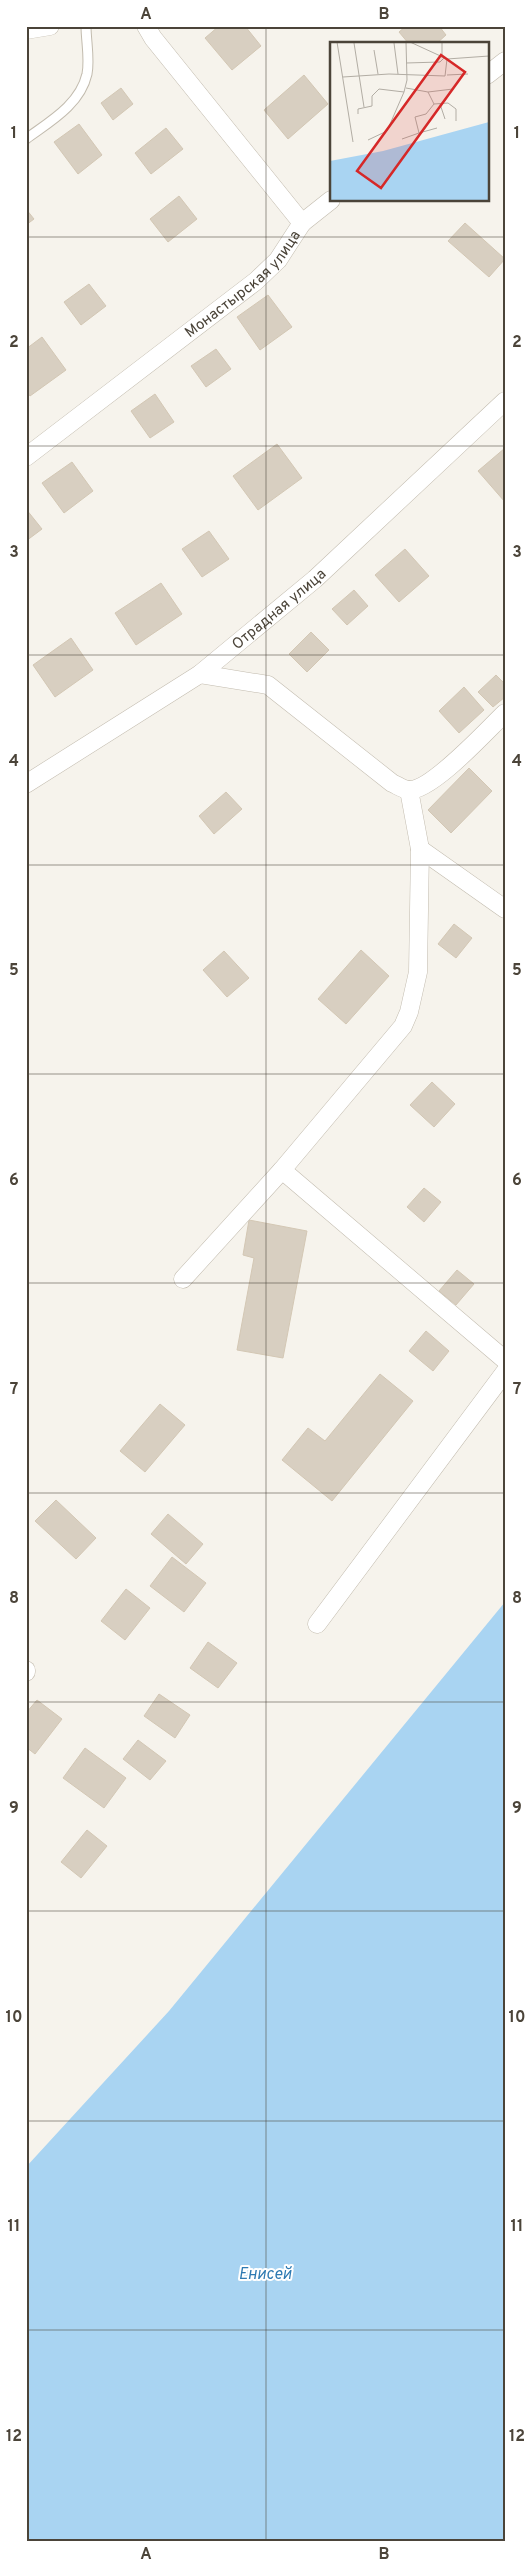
<svg xmlns="http://www.w3.org/2000/svg" width="531" height="2567" viewBox="0 0 531 2567" font-family="Overpass,sans-serif">
  <style>
    .water { fill: #a9d4f2 }
    .building { fill: #d8cfc1; stroke: #d3c7b4 }
    .lines { fill: none; stroke-linecap: round; stroke-linejoin: round }
    .lane-casing { stroke: #c2bbae; stroke-width: 11 }
    .street-casing { stroke: #c2bbae; stroke-width: 19 }
    .lane { stroke: #fff; stroke-width: 9 }
    .street { stroke: #fff; stroke-width: 18 }
    .grid { fill: none; stroke: #4b4439; stroke-width: 1; stroke-opacity: 0.55 }
    .labels { text-anchor: middle; stroke-width: 4; stroke-linejoin: round; paint-order: stroke }
    .street-label { font-size: 15px; fill: #4b4439; stroke: #fff }
    .water-label { font-size: 16px; font-style: italic; fill: #2e7ab2; stroke: #fff }
    .inset-road { fill: none; stroke: #b2ada4; stroke-width: 1 }
    .view { fill: #d62828; fill-opacity: 0.15; stroke: #d62828; stroke-width: 2.5 }
    .inset-edge { fill: none; stroke: #4b4439; stroke-width: 2.5 }
    .neatline { fill: none; stroke: #4b4439; stroke-width: 2 }
    .grid-label { font-size: 16px; text-anchor: middle; font-weight: bold; fill: #4b4439 }
  </style>
  <rect width="100%" height="100%" fill="#f6f3ec"/>
  <polygon class="water" points="505,1602 505,2541 26,2541 26,2167 169,2011"/>
  <g class="building">
    <polygon points="219,26 245,26 261,46 232,70 205,38"/>
    <polygon points="406,26 439,26 446,35 436,44 409,44 399,32"/>
    <polygon points="304,75 328,104 288,139 264,110"/>
    <polygon points="121,88 133,104 113,120 101,103"/>
    <polygon points="79,124 102,155 78,174 54,142"/>
    <polygon points="166,128 183,149 151,174 135,153"/>
    <polygon points="179,196 197,219 168,242 150,219"/>
    <polygon points="26,209 34,219 26,225"/>
    <polygon points="465,223 505,259 489,277 448,241"/>
    <polygon points="89,284 106,306 81,325 64,302"/>
    <polygon points="268,295 292,327 260,350 237,317"/>
    <polygon points="42,337 66,370 30,396 26,391 26,349"/>
    <polygon points="216,349 231,369 206,387 191,366"/>
    <polygon points="155,394 174,422 150,438 131,411"/>
    <polygon points="277,444 302,478 258,510 233,476"/>
    <polygon points="505,448 505,502 478,471"/>
    <polygon points="72,462 93,491 64,513 42,483"/>
    <polygon points="26,509 42,529 26,541"/>
    <polygon points="209,531 229,559 202,577 182,549"/>
    <polygon points="405,549 429,576 399,602 375,575"/>
    <polygon points="161,583 182,614 136,645 115,613"/>
    <polygon points="354,590 368,606 347,625 332,609"/>
    <polygon points="311,632 329,650 307,672 289,654"/>
    <polygon points="71,638 93,670 55,697 33,665"/>
    <polygon points="496,675 505,684 505,697 493,707 478,692"/>
    <polygon points="464,687 484,710 459,733 439,711"/>
    <polygon points="469,768 492,791 451,833 428,810"/>
    <polygon points="226,792 242,809 214,834 199,816"/>
    <polygon points="454,924 472,938 456,958 438,944"/>
    <polygon points="361,950 389,976 346,1024 318,999"/>
    <polygon points="224,951 249,978 227,997 203,970"/>
    <polygon points="432,1082 455,1104 434,1127 410,1105"/>
    <polygon points="424,1188 441,1202 424,1222 407,1207"/>
    <polygon points="249,1220 307,1231 283,1358 237,1350 254,1258 243,1255"/>
    <polygon points="457,1270 474,1284 456,1305 439,1291"/>
    <polygon points="426,1331 449,1351 433,1371 409,1351"/>
    <polygon points="380,1374 413,1401 332,1501 282,1460 308,1428 325,1441"/>
    <polygon points="160,1404 185,1425 145,1472 120,1451"/>
    <polygon points="56,1500 96,1538 76,1559 35,1521"/>
    <polygon points="168,1514 203,1544 186,1564 151,1534"/>
    <polygon points="172,1557 206,1583 184,1612 150,1586"/>
    <polygon points="126,1589 150,1608 125,1640 101,1621"/>
    <polygon points="208,1642 237,1663 218,1688 190,1668"/>
    <polygon points="159,1694 190,1715 175,1738 144,1716"/>
    <polygon points="37,1700 62,1719 35,1754 26,1747 26,1713"/>
    <polygon points="138,1740 166,1761 150,1780 123,1759"/>
    <polygon points="85,1748 126,1778 104,1808 63,1778"/>
    <polygon points="87,1830 107,1846 81,1878 61,1862"/>
  </g>
  <g class="lines">
    <g class="lane-casing">
      <path id="lane" d="M26,139C49,122 80,105 87,74C90,59 86,41 86,26"/>
    </g>
    <g class="street-casing">
      <g id="street">
        <polyline points="26,30 50,26"/>
        <polyline points="487,75 505,61"/>
        <polyline points="302,223 331,200"/>
        <path id="s1" d="M26,457L256,281L278,260L302,223L153,38L146,26"/>
        <path d="M200,674L268,685L392,783C397,785 404,790 409,790C432,791 487,730 505,713"/>
        <path id="s2" d="M26,784L200,674L315,579L505,401"/>
        <polyline points="409,790 420,849 418,972 409,1012 403,1026 282,1170 505,1360"/>
        <polyline points="420,849 505,909"/>
        <polyline points="183,1279 282,1170"/>
        <polyline points="317,1624 505,1372"/>
        <polyline points="26,1670 26,1672"/>
      </g>
    </g>
    <use href="#lane" class="lane"/>
    <use href="#street" class="street"/>
  </g>
  <path class="grid" d="M266,26V2541M26,237H505M26,446H505M26,655H505M26,865H505M26,1074H505M26,1283H505M26,1493H505M26,1702H505M26,1911H505M26,2121H505M26,2330H505"/>
  <g class="labels">
    <g class="street-label">
      <text dy="5" stroke="none"><textPath href="#s1" startOffset="278">Монастырская улица</textPath></text>
      <text dy="5" stroke="none"><textPath href="#s2" startOffset="308">Отрадная улица</textPath></text>
    </g>
    <g class="water-label">
      <text x="265" y="2279">Енисей</text>
    </g>
  </g>
  <g transform="translate(330 42)">
    <rect width="159" height="159" fill="#f6f3ec"/>
    <path d="M159,80V159H0V119L53,109Z" fill="#a9d4f2"/>
    <path class="inset-road" d="M7,0L23,100M80,0L117,17L159,14M112,0V16M24,1L34,65M64,1L68,32M44,8L48,32M76,21L110,20L114,16M117,33L138,32M13,35L59,32L115,34L117,17M76,46L98,50L123,47M98,50L104,62L118,61L126,67V79M104,62L96,72L85,75L89,91L107,86M110,62L115,77M28,72V67L42,64V54L49,47L74,50L77,38L76,0M72,97L89,91M38,98L57,89L74,50"/>
    <path class="view" d="M111,13L135,30L51,146L27,129Z"/>
    <rect width="159" height="159" class="inset-edge"/>
  </g>
  <rect width="531" height="2567" fill="none" stroke="#ffffff" stroke-width="55"/>
  <rect x="28" y="28" width="476" height="2512" class="neatline"/>
  <g class="grid-label">
    <text x="146" y="19">A</text>
    <text x="384" y="19">B</text>
    <text x="14" y="138">1</text>
    <text x="517" y="138">1</text>
    <text x="14" y="347">2</text>
    <text x="517" y="347">2</text>
    <text x="14" y="557">3</text>
    <text x="517" y="557">3</text>
    <text x="14" y="766">4</text>
    <text x="517" y="766">4</text>
    <text x="14" y="975">5</text>
    <text x="517" y="975">5</text>
    <text x="14" y="1185">6</text>
    <text x="517" y="1185">6</text>
    <text x="14" y="1394">7</text>
    <text x="517" y="1394">7</text>
    <text x="14" y="1603">8</text>
    <text x="517" y="1603">8</text>
    <text x="14" y="1813">9</text>
    <text x="517" y="1813">9</text>
    <text x="14" y="2022">10</text>
    <text x="517" y="2022">10</text>
    <text x="14" y="2231">11</text>
    <text x="517" y="2231">11</text>
    <text x="14" y="2441">12</text>
    <text x="517" y="2441">12</text>
    <text x="146" y="2559">A</text>
    <text x="384" y="2559">B</text>
  </g>
</svg>
